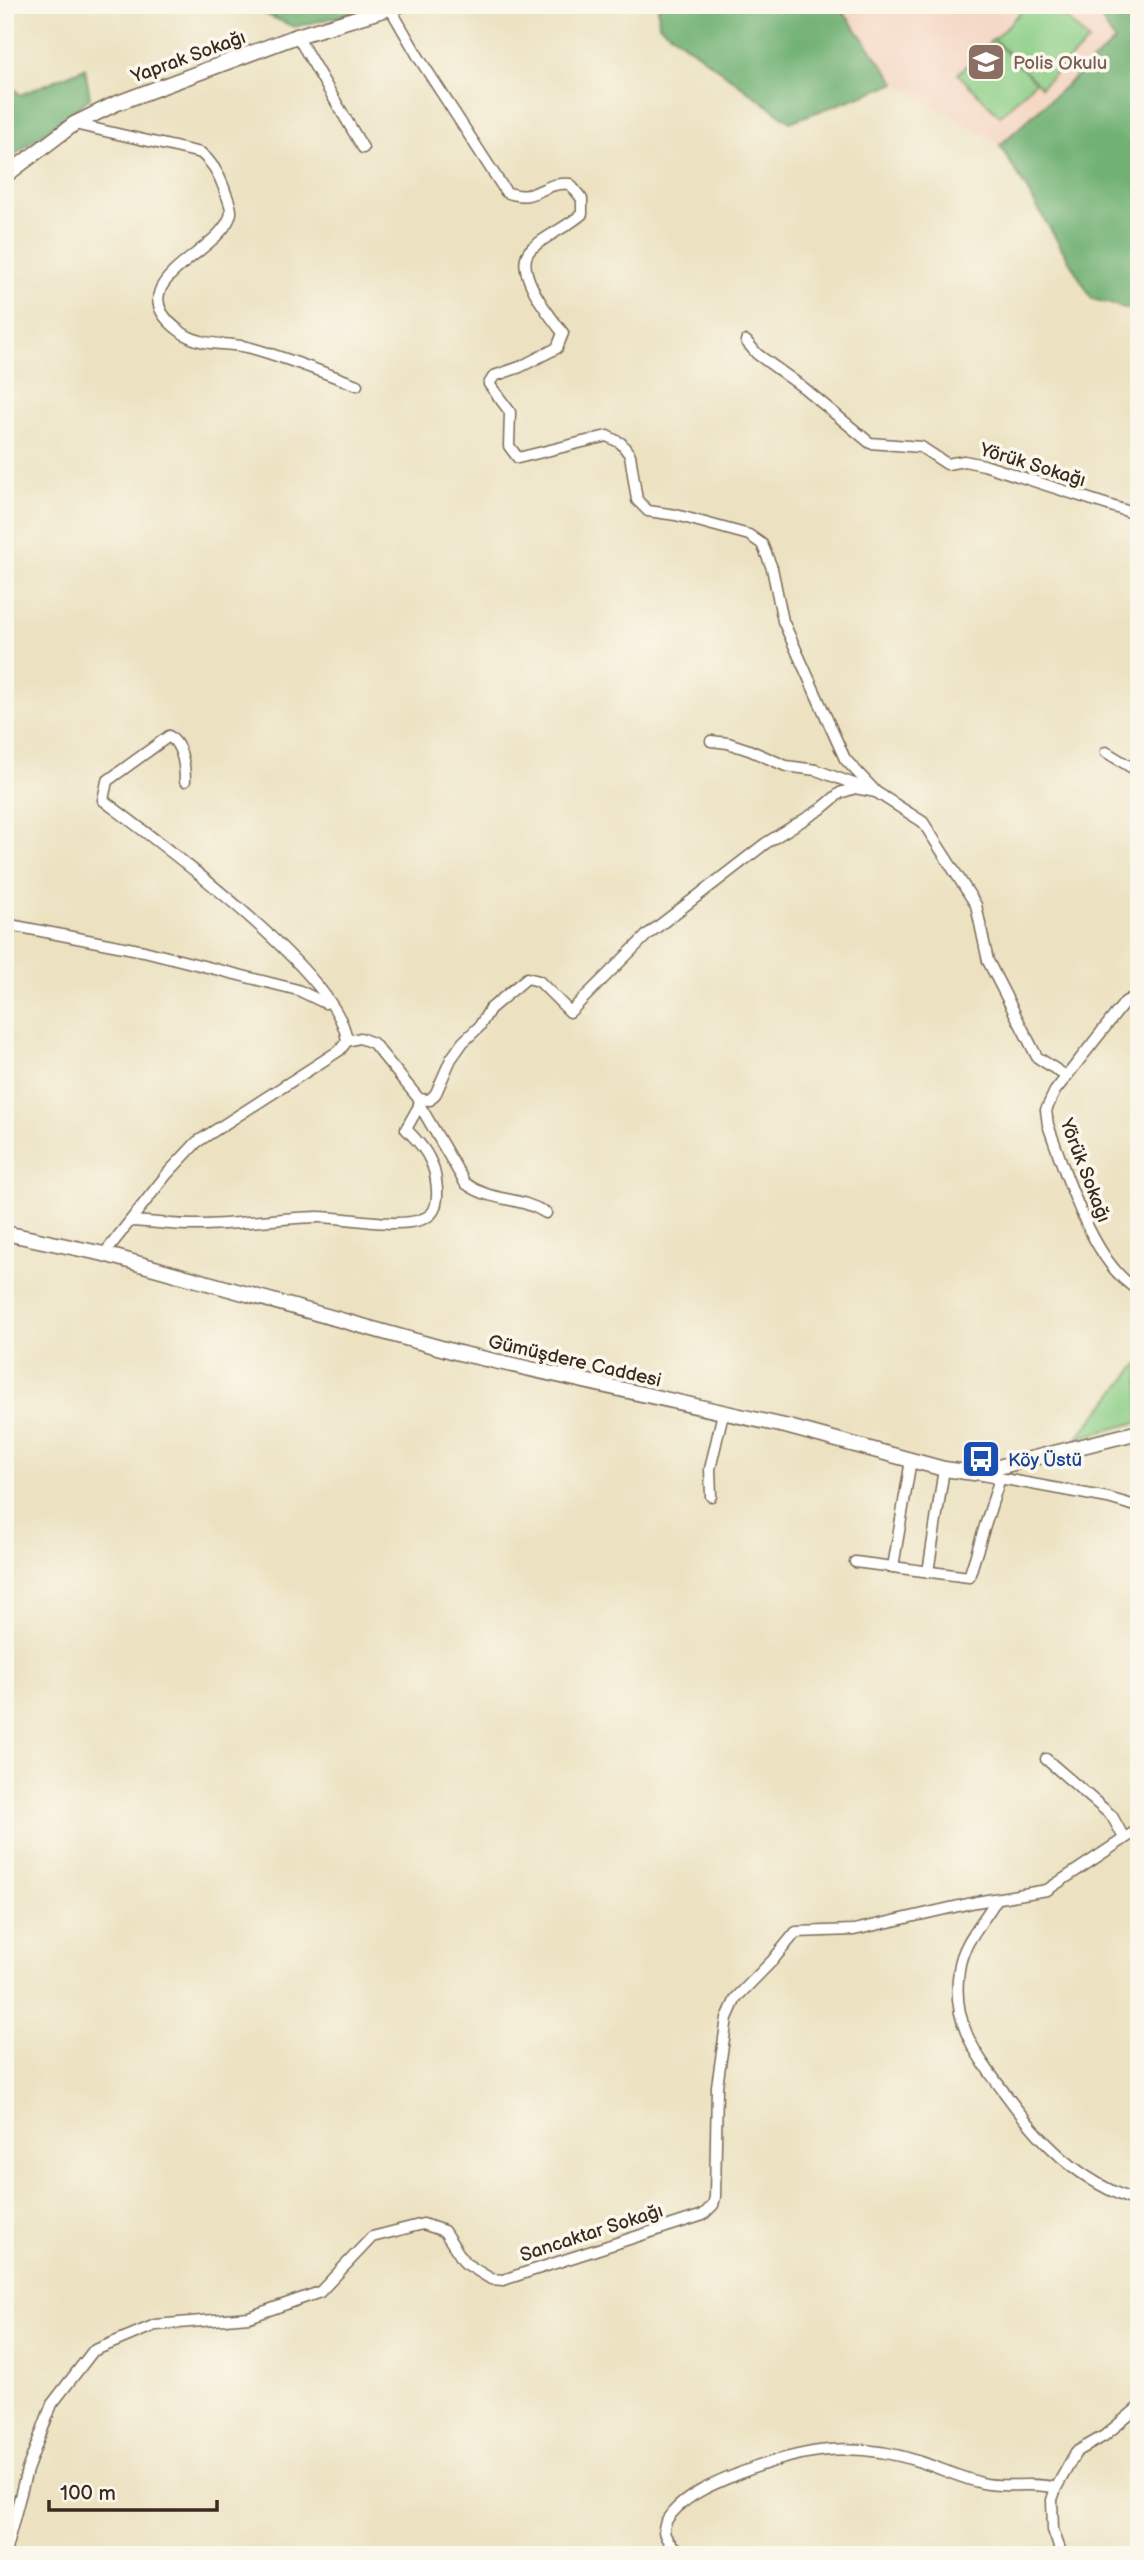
<svg xmlns="http://www.w3.org/2000/svg" width="1144" height="2560" viewBox="0 0 1144 2560" font-family="'Balsamiq Sans',sans-serif">
  <style>
    .built { fill: #f4d3c0 }
    .green { fill: #8cce86; stroke: #647c52; stroke-width: 2 }
    .forest { fill: #71b173; stroke: #566e48; stroke-width: 2 }
    .lines { fill: none; stroke-linecap: round; stroke-linejoin: round }
    .minor-casing { stroke: #796a57; stroke-width: 13 }
    .tertiary-casing { stroke: #796a57; stroke-width: 17 }
    .minor { stroke: #fff; stroke-width: 10 }
    .tertiary { stroke: #fff; stroke-width: 14 }
    .labels { text-anchor: middle; stroke-width: 7; stroke-linejoin: round; paint-order: stroke }
    .street-label { font-size: 19px; fill: #3b2a1e; stroke: #fbf7ec }
    .education-label { font-size: 19px; fill: #785e54; stroke: #fbf7ec; text-anchor: start }
    .transit-label { font-size: 19px; fill: #164399; stroke: #fbf7ec; text-anchor: start }
  </style>
  <rect width="100%" height="100%" fill="#fbf7ec"/>
  <filter id="ink" filterUnits="userSpaceOnUse"><feTurbulence type="fractalNoise" baseFrequency=".0143" numOctaves="2"/><feDisplacementMap in="SourceGraphic" scale="14" xChannelSelector="R" yChannelSelector="G"/><feConvolveMatrix kernelMatrix="1 2 1 2 8 2 1 2 1" color-interpolation-filters="sRGB"/></filter>
  <filter id="wash" filterUnits="userSpaceOnUse"><feTurbulence type="fractalNoise" baseFrequency=".00686" numOctaves="4" result="noise"/><feDisplacementMap in="SourceGraphic" scale="28" xChannelSelector="R" yChannelSelector="G"/><feGaussianBlur stdDeviation="1.57" result="paint"/><feColorMatrix in="noise" values="0 0 0 0 0 0 0 0 0 0 0 0 0 0 0 0 0 1.4 0 .05"/><feComposite in="paint" operator="in"/></filter>
  <g filter="url(#wash)">
    <rect width="100%" height="100%" fill="#ece2c1"/>
    <polygon class="built" points="838,5 1092,5 1115,41 1000,145 896,83"/>
    <g class="green">
      <polygon points="1028,5 1054,5 1089,41 1041,87 994,39"/>
      <polygon points="993,39 1035,82 1000,116 958,74"/>
      <polygon points="1139,1363 1139,1422 1077,1438"/>
    </g>
    <g class="forest">
      <polygon points="245,5 387,5 294,27"/>
      <polygon points="658,5 838,5 896,83 790,122 659,25"/>
      <polygon points="1092,5 1139,5 1139,312 1092,299 1000,145 1115,41"/>
      <polygon points="85,68 90,98 5,162 5,78 20,95"/>
    </g>
  </g>
  <g filter="url(#ink)">
    <g class="lines">
      <g class="minor-casing">
        <g id="minor">
          <path d="M390,8L419,58L506,192C537,204 541,181 570,184L582,199V214C567,227 547,235 532,248C510,267 549,315 563,333L557,348L520,367L494,376L489,384L510,412L509,446L518,458L607,436L621,443L630,455L637,500L648,511L676,515L749,535L762,544L772,568L783,621L845,759L876,792L923,822L976,905L988,961L1037,1057L1066,1076"/>
          <polyline points="297,36 363,148"/>
          <path d="M74,124L201,153C212,162 219,174 224,188C226,195 232,206 231,213C223,255 108,282 184,334C204,347 229,342 251,348C287,358 322,372 357,385"/>
          <polyline points="746,341 757,354 804,388 870,443 921,447 947,464 964,461 984,465 1139,515"/>
          <polyline points="1106,752 1134,769 1139,762"/>
          <polyline points="5,924 144,951 298,990 325,1003"/>
          <path d="M1139,994L1125,1002L1055,1091L1046,1110L1048,1125C1065,1171 1094,1268 1139,1290"/>
          <polyline points="347,1041 360,1038 373,1043 419,1099 430,1100 436,1093 451,1059 463,1042 479,1027 490,1009 527,978 539,981 570,1012 647,935 766,843 821,809 840,793 855,788 876,792 816,770 786,766 749,750 728,743 711,741"/>
          <path d="M419,1104L465,1183C492,1203 517,1195 546,1213"/>
          <path d="M131,1221C155,1222 181,1226 205,1225C242,1224 279,1218 317,1217C344,1216 410,1233 431,1214C442,1203 436,1170 429,1158C424,1147 414,1137 406,1129L419,1106"/>
          <path d="M104,1254L167,1174L197,1142L340,1050L347,1041C342,976 157,841 103,800L107,781L169,736C182,745 185,765 185,781"/>
          <polyline points="977,1474 1108,1498 1139,1507"/>
          <polyline points="711,1496 710,1469 723,1413"/>
          <polyline points="855,1562 969,1577 1000,1478"/>
          <polyline points="893,1567 911,1460"/>
          <polyline points="928,1572 944,1469"/>
          <polyline points="1046,1759 1112,1816 1124,1838"/>
          <path d="M996,1900C983,1923 962,1943 959,1970C951,2022 975,2053 1004,2092C1040,2142 1079,2182 1139,2202"/>
          <polyline points="5,2553 27,2470 52,2404 93,2351 155,2325 249,2317 320,2292 372,2237 423,2224 444,2231 465,2263 491,2279 503,2280 703,2215 713,2205 715,2197 717,2086 727,2018 736,1998 772,1961 796,1932 854,1930 976,1902 1047,1890 1139,1829"/>
          <path d="M684,2555C668,2543 655,2532 672,2513C689,2493 716,2483 740,2473C804,2448 855,2440 921,2462C942,2469 961,2478 982,2483C1006,2489 1031,2481 1056,2488"/>
          <polyline points="1062,2555 1053,2530 1052,2500 1056,2488 1076,2452 1104,2436 1139,2407"/>
        </g>
      </g>
      <g class="tertiary-casing">
        <g id="tertiary">
          <polyline points="5,176 74,124 115,104 297,36 400,5"/>
          <polyline points="5,1233 104,1254 459,1353 789,1427 944,1469 974,1473 1139,1432"/>
        </g>
      </g>
      <use href="#minor" class="minor"/>
      <use href="#tertiary" class="tertiary"/>
    </g>
  </g>
  <defs>
    <g id="school-square" transform="scale(2.0125)"><rect x="-9" y="-9" width="18" height="18" rx="4" fill="#8d6e63" stroke="#fbf7ec"/><path d="M0-5L7-2L0 1L-7-2ZM-4 1L0 2.5L4 1V4Q0 6-4 4Z" fill="#fff"/></g>
    <g id="bus-square" transform="scale(2.0125)"><rect x="-9" y="-9" width="18" height="18" rx="4" fill="#1a4fb4" stroke="#fbf7ec"/><path d="M-5-6H5V4H4V6H2V4H-2V6H-4V4H-5ZM-3.5-4V0h7V-4ZM-3.5 1.2v1.5H-2V1.2ZM2 1.2v1.5H3.5V1.2Z" fill="#fff"/></g>
  </defs>
  <g fill-rule="evenodd">
    <use href="#school-square" x="986" y="62"/>
    <use href="#bus-square" x="981" y="1459"/>
  </g>
  <g class="labels">
    <g class="street-label">
      <text transform="translate(188 56) rotate(-20)" y="7">Yaprak Sokağı</text>
      <text transform="translate(1033 464) rotate(17)" y="7">Yörük Sokağı</text>
      <text transform="translate(1086 1170) rotate(69)" y="7">Yörük Sokağı</text>
      <text transform="translate(575 1360) rotate(13)" y="7">Gümüşdere Caddesi</text>
      <text transform="translate(591 2232) rotate(-18)" y="7">Sancaktar Sokağı</text>
    </g>
    <g class="education-label">
      <text x="1013" y="69">Polis Okulu</text>
    </g>
    <g class="transit-label">
      <text x="1008" y="1466">Köy Üstü</text>
    </g>
  </g>
  <rect width="1144" height="2560" fill="none" stroke="#fbf7ec" stroke-width="28"/>
  <path d="M49 2500v10h168v-10" fill="none" stroke="#3b2a1e" stroke-width="3.5"/>
  <text x="60" y="2500" font-size="21" fill="#3b2a1e" stroke="#fbf7ec" stroke-width="5" paint-order="stroke">100 m</text>
</svg>
